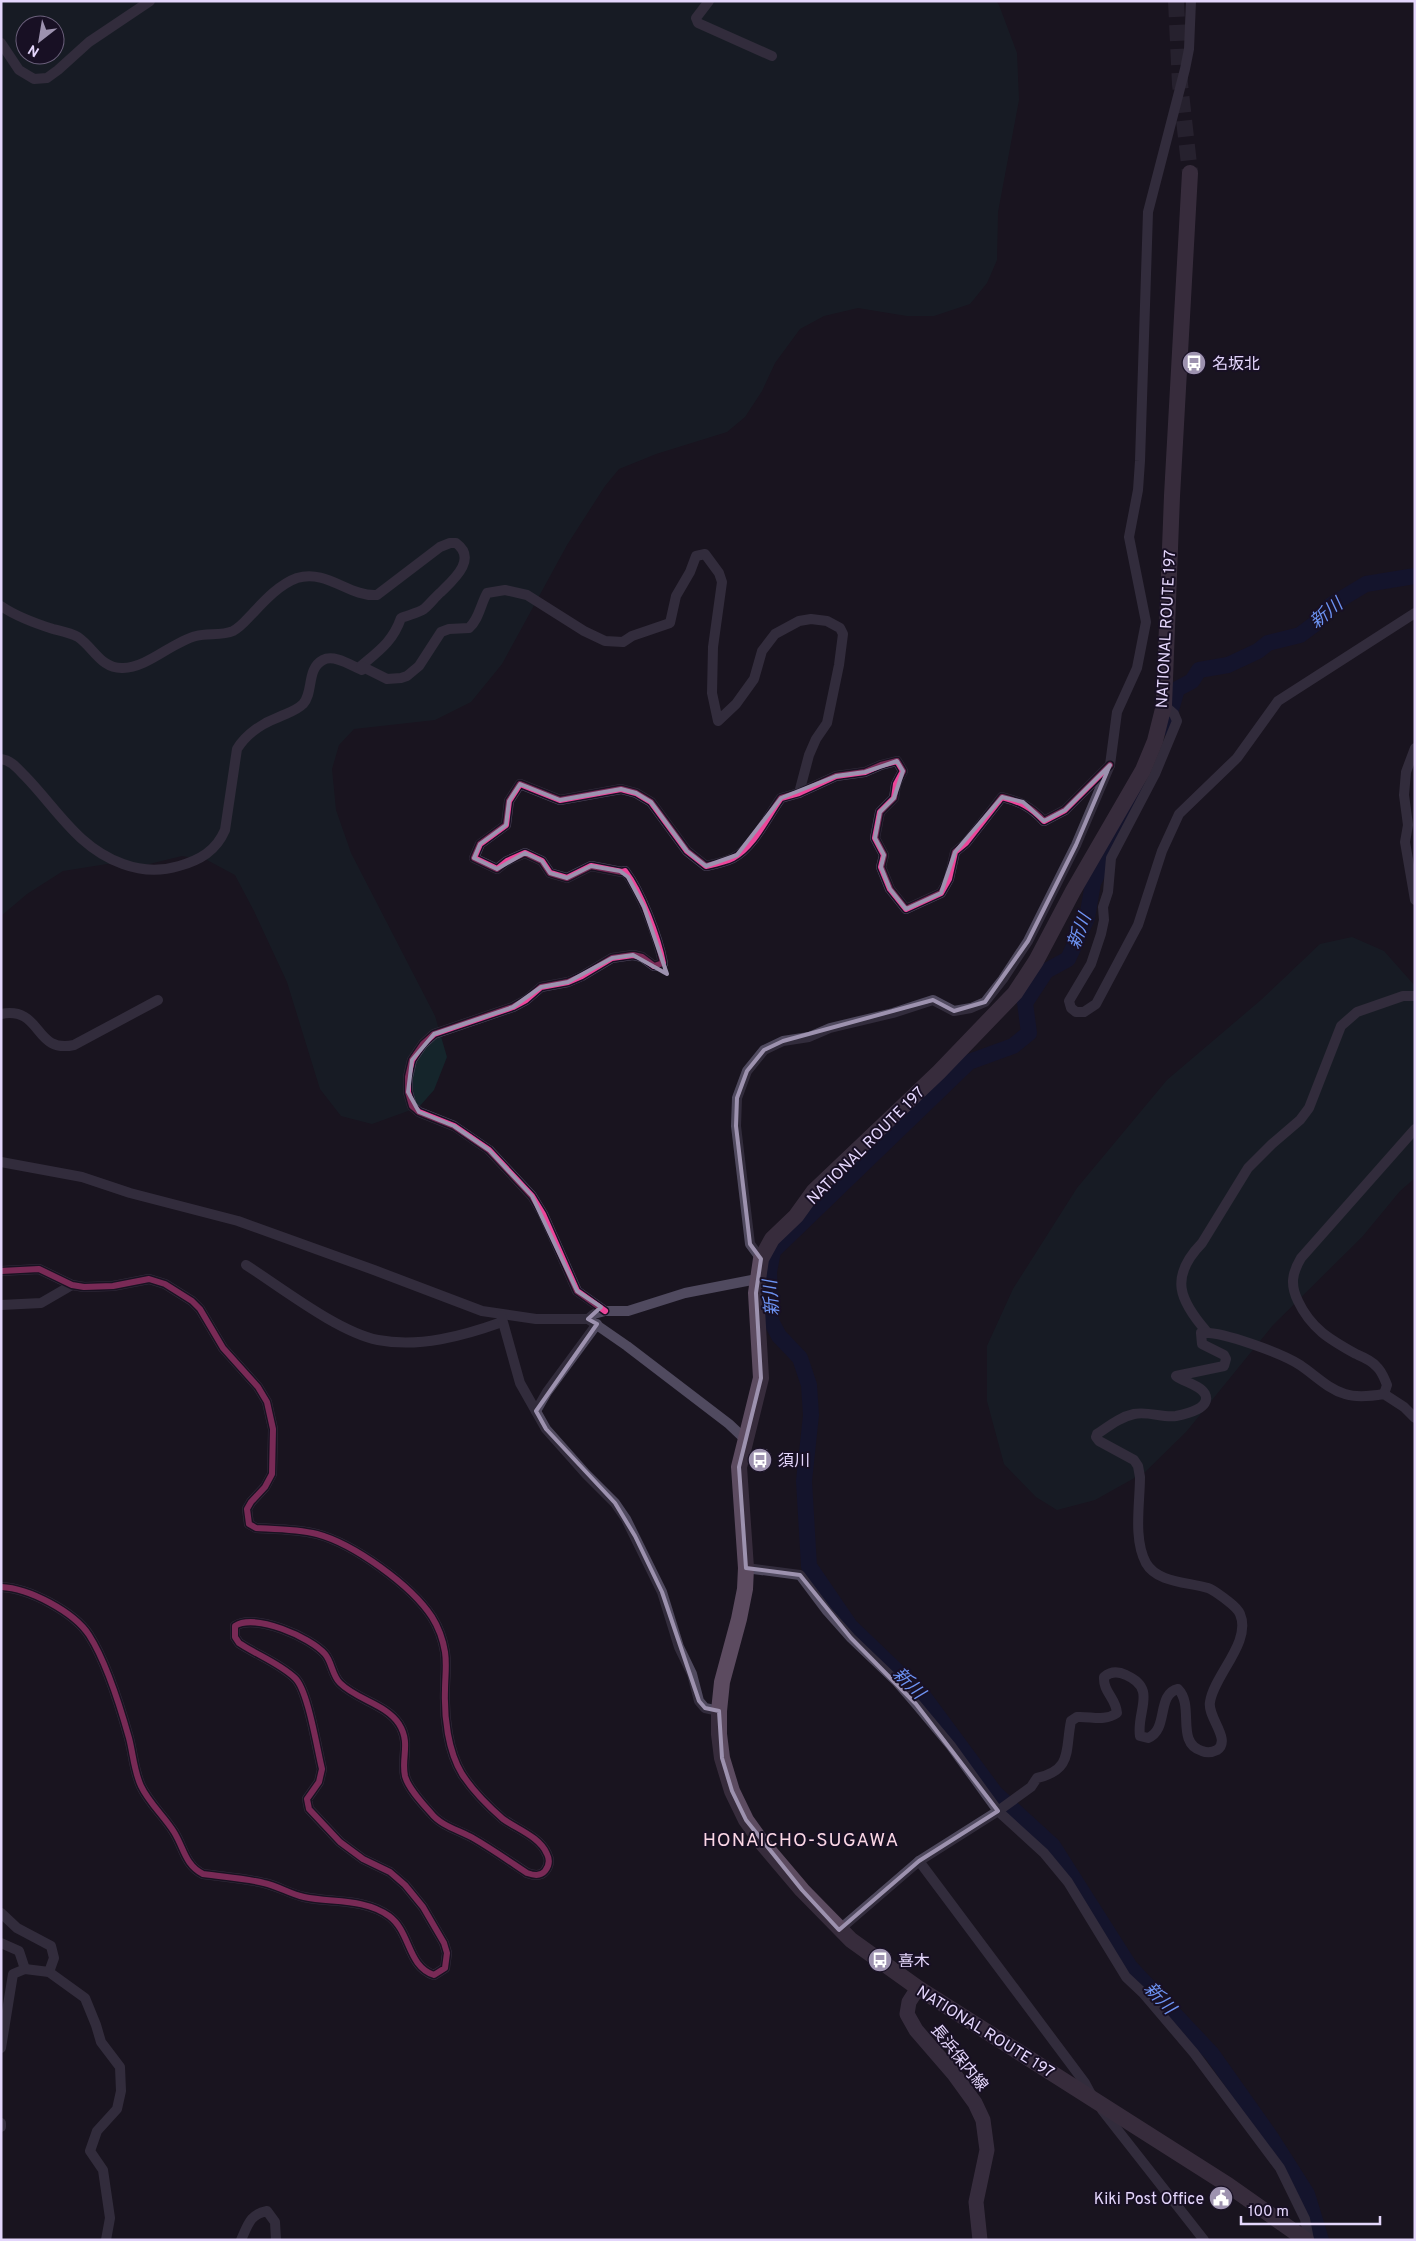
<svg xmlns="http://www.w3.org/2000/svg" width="1416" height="2241" viewBox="0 0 1416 2241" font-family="Overpass,'Noto Sans JP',sans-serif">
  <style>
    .green { fill: #15252b; fill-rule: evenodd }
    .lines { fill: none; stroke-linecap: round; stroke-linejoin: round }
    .river { stroke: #0f143c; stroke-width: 16 }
    .trunk-tunnel { stroke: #373140; stroke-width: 16; stroke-dasharray: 16 8; stroke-linecap: butt }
    .minor { stroke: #504a5f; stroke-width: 10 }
    .primary { stroke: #5a4b63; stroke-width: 15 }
    .trunk { stroke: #5c4b60; stroke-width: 16 }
    .cycleway-casing { stroke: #181024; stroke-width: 9 }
    .cycleway { stroke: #ed469a; stroke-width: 6 }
    .marked { fill: none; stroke: #9d92af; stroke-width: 4; stroke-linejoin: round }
    .labels { text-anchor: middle; stroke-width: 4; stroke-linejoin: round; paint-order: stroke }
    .poi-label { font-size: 16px; fill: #e4d6fc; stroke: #181024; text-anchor: start }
    .street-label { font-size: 16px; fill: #e4d6fc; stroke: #181024 }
    .water-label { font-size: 18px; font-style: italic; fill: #6d93f3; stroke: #181024 }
    .quarter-label { font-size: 19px; letter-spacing: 1px; fill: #fcd8e6; stroke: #181024 }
  </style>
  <rect width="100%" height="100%" fill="#19141f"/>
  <g class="green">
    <path d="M1,1H996L999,5L1017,53L1019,100L998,212L997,260L987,283L970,304L934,316H907L858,308L824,316L800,329L775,363L762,391L745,417L727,432L656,454L619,469L605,486L567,545L502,664L471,702L435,720L354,729L339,745L332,769L336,810L351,853L435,1016L447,1057L434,1090L419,1107L372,1124L341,1116L320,1089L287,982L254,911L235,875L207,860L182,856L141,866L107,864L63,871L27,894L1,916ZM25,25H55V55H25Z"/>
    <polygon points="1352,937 1384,951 1415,986 1415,1178 1400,1191 1362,1237 1273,1325 1186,1432 1145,1472 1095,1500 1057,1510 1036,1497 1004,1464 987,1401 987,1346 1013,1289 1077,1188 1167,1080 1261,1000 1320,944"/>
  </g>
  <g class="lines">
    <g class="river">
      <polyline points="1166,727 1177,689 1192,681 1199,670 1228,665 1258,651 1268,643 1300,635 1316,623 1331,605 1366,584 1415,576"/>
      <polyline points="1140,788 1093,883 1087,918 1068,959 1046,971 1025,1003 1029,1033 1013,1046 969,1062 773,1251 769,1272 771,1321 779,1336 800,1358 809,1385 811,1415 804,1481 809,1566 850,1626 924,1697 995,1793 1053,1846 1130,1967 1212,2054 1270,2136 1307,2194 1321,2240"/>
    </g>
    <polyline class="trunk-tunnel" points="1176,1 1180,84 1190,173"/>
    <g class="minor">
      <polyline points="709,1 696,18 698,23 772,56"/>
      <polyline points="1,43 19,70 34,79 47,78 58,70 89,42 150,1"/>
      <path d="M1,606C17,617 34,623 53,629C61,631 71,633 78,637C94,648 101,669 123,668C147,668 172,642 196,636C208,633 222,636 233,631C241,627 247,619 253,613C265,600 280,584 297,578C327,569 349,597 377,595L440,547L450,543H456C478,559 453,580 441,592C435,597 430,604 424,609C418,613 408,615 401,618C393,641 380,650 361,666L362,670C352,666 334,654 323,660C306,669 314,692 303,704C296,711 287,713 279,717C263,723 246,734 237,749L225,830C216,851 200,860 179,866C159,872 142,871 123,864C78,848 57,809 25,776C18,769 11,760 1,759"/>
      <path d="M361,666L387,679L401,678L407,676L419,666L441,632L449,629L469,628C479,619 480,606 487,593L505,590L527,595L584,631L605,641L623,642L632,636L670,623L676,596L690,572L696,556L705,554L719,573L722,582L713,647L712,693L718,721L736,704L754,679L762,651L775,634L799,621L811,619L827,621L840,628L843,634L839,665L827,723L816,739L809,755L799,793"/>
      <polyline points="1164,705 1174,714 1177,721 1155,774 1111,858 1108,892 1103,907 1104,920 1101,934 1091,964 1069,1001 1071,1008 1076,1012 1084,1012 1096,1004 1138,925 1162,851 1179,814 1237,758 1278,701 1415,613"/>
      <polyline points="1415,748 1406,772 1404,795 1408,825 1405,842 1415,900"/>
      <path d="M1,1014C43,1006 33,1054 74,1045L158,1000"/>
      <polyline points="1,1162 82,1177 130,1193 238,1221 374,1270 482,1311 536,1319 588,1319 627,1346 729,1424 747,1441"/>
      <polyline points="761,1259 750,1244 736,1126 737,1098 747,1071 764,1050 783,1041 809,1037 830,1028 893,1013 933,1000 954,1011 971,1008 985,1002 1003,979 1028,941 1076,845 1110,765 1117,712 1137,668 1146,622 1129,537 1138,490 1140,461 1148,212 1185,69 1189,49 1191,1"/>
      <path d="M246,1265C282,1288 338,1332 378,1340C419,1348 463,1336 502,1322"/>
      <path d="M1,1271L39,1269L72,1285L84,1287L113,1286L149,1279L165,1284L192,1301L200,1309L223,1348L258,1387L267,1402L273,1429L272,1474L265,1487L251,1502L247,1509L249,1524L256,1528C276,1529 297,1529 317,1534C354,1544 411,1585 432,1617C439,1628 443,1640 445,1652C447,1665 445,1677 445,1690C444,1717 448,1751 462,1774C473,1791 488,1806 503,1819C517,1829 540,1837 547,1854C550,1860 549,1866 545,1871C540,1877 533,1875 527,1873C509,1861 492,1849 473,1838C459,1830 441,1826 431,1813C422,1803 408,1788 405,1776C401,1758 411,1743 399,1724C386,1704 357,1700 340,1683C332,1675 332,1662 325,1654C310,1637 255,1613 235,1626V1637L239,1643C257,1655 279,1663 295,1678C308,1690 317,1749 322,1769L319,1782L307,1799L309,1809L340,1842L363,1859L390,1872L405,1885L423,1907L444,1943L447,1953L445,1968L434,1975C407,1966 411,1932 389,1916C364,1898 332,1903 304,1897C290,1894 278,1886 264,1883C244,1878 224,1877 203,1874C185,1865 184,1848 174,1832C164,1816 149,1803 141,1786C134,1771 133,1753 129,1738C120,1706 107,1663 89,1635C74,1612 29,1588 1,1587"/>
      <polyline points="1,1305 41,1303 72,1285"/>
      <path d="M605,1311L577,1291L543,1214L532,1196L489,1150L454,1126L419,1112L412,1106L408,1092V1077L412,1060L423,1044L434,1034L513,1007L526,1000L541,987L568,982L582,976L612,958L633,955L642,957L654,966L663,963C658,937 641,892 625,871L622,872L591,866L567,878L550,873L542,861L525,853L507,861L497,869L474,858L480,844L506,825L509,801L520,784L560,800L621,789L636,793L651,802L687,851L706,866C715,864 725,862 733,858C754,847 767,817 781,798L799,793L836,776L865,772L881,765L897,761L903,771L896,784L894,798L880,812L875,838L884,855L881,867L890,889L906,909L941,893L949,879L955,852L966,843L1002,797C1021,802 1031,807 1044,821L1065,810L1110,765"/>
      <polyline points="501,1315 520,1383 546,1429 586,1474 615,1503 626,1519 662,1592 679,1647 692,1674 699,1701 705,1708 719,1711"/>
      <polyline points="588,1319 594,1314 605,1311 628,1311 685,1293 757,1279"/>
      <path d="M1207,1332C1179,1300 1169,1277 1202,1243L1248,1168L1272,1144L1300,1120L1309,1108L1341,1026L1357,1012L1403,996H1415"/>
      <path d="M1384,1394L1387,1385C1384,1378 1382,1371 1376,1366C1371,1360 1363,1357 1356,1354C1331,1340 1311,1329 1298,1301C1290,1285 1292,1273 1301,1258L1415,1129"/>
      <polyline points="536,1411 547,1392 597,1324"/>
      <polyline points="746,1568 800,1575 827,1611 851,1638 897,1682 916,1704 951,1746 998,1811 1044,1853 1068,1882 1126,1977 1143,1993 1194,2053 1280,2168 1305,2219 1309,2240"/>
      <polyline points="919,1861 1085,2083 1092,2096"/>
      <polyline points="1,1913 17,1928 51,1946 54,1958 49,1972"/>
      <path d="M839,1930L919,1861L998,1811L1031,1787L1037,1778C1073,1770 1065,1750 1071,1721L1077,1717C1091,1716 1104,1722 1117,1713C1116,1698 1103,1692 1104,1677C1111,1671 1118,1671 1126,1675C1158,1689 1136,1711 1140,1736L1148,1738C1169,1730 1156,1694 1178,1689C1195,1706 1175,1743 1202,1751C1207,1753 1213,1752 1217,1750C1232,1740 1207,1717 1210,1702C1214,1675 1252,1642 1240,1614C1237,1607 1230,1603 1224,1598C1219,1595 1214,1590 1208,1588C1189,1582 1157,1583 1146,1563C1133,1539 1140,1503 1140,1477L1138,1466L1134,1460L1099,1441L1096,1437L1097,1434C1109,1426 1120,1417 1134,1414C1148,1411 1163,1418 1176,1416C1186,1414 1212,1408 1205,1394C1200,1385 1184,1382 1176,1376L1224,1366L1226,1359L1224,1355L1202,1344L1201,1333C1220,1330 1283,1354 1300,1365C1315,1375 1328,1389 1345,1394C1357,1398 1372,1396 1384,1394L1404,1407L1415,1418"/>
      <polyline points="1,1943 19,1951 25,1969"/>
      <polyline points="1,2048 13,1974 25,1969 49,1972 85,1998 96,2025 101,2042 120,2067 121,2091 117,2109 97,2131 90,2151 103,2170 110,2218 106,2240"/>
      <polyline points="1102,2110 1204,2240"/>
      <polyline points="1,2123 1,2127"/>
      <path d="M241,2240C248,2225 250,2214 267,2211L275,2222L276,2240"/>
    </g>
    <polyline class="primary" points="918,1988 909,2002 907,2014 916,2030 954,2074 975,2103 983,2120 987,2150 976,2202 980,2240"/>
    <polyline class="trunk" points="1190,173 1172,496 1164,705 1155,741 1143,770 1073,891 1036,961 1015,993 939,1072 814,1191 796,1216 772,1239 761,1259 756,1293 761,1378 739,1467 746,1568 745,1589 739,1619 722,1682 719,1711 719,1734 722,1758 732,1791 746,1820 763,1844 802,1890 851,1940 918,1988 1228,2185 1306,2240"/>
    <g class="cycleway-casing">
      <g id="cycleway">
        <path d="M1,1271L39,1269L72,1285L84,1287L113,1286L149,1279L165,1284L192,1301L200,1309L223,1348L258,1387L267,1402L273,1429L272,1474L265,1487L251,1502L247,1509L249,1524L256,1528C276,1529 297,1529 317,1534C354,1544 411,1585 432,1617C439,1628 443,1640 445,1652C447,1665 445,1677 445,1690C444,1717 448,1751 462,1774C473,1791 488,1806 503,1819C517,1829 540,1837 547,1854C550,1860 549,1866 545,1871C540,1877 533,1875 527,1873C509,1861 492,1849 473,1838C459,1830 441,1826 431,1813C422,1803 408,1788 405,1776C401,1758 411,1743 399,1724C386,1704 357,1700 340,1683C332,1675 332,1662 325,1654C310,1637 255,1613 235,1626V1637L239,1643C257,1655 279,1663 295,1678C308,1690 317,1749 322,1769L319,1782L307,1799L309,1809L340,1842L363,1859L390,1872L405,1885L423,1907L444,1943L447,1953L445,1968L434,1975C407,1966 411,1932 389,1916C364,1898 332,1903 304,1897C290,1894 278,1886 264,1883C244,1878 224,1877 203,1874C185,1865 184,1848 174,1832C164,1816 149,1803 141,1786C134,1771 133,1753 129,1738C120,1706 107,1663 89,1635C74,1612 29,1588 1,1587"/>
        <path d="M605,1311L577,1291L543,1214L532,1196L489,1150L454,1126L419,1112L412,1106L408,1092V1077L412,1060L423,1044L434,1034L513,1007L526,1000L541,987L568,982L582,976L612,958L633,955L642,957L654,966L663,963C658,937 641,892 625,871L622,872L591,866L567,878L550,873L542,861L525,853L507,861L497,869L474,858L480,844L506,825L509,801L520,784L560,800L621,789L636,793L651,802L687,851L706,866C715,864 725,862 733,858C754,847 767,817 781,798L799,793L836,776L865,772L881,765L897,761L903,771L896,784L894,798L880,812L875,838L884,855L881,867L890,889L906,909L941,893L949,879L955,852L966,843L1002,797C1021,802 1031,807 1044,821L1065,810L1110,765"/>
      </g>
    </g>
    <use href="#cycleway" class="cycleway"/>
  </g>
  <path d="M0 0H1416V2241H0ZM897,761L903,771L894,798L880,812L875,838L884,855L881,867L890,889L906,909L941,893L955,852L1002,797L1023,802L1044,821L1065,810L1110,765L1076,845L1028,941L985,1002L954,1011L933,1000L783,1041L764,1050L747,1071L737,1098L736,1126L750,1244L761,1259L756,1293L761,1378L739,1467L746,1568L800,1575L851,1638L916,1704L998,1811L919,1861L839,1930L802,1890L746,1820L732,1791L722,1758L719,1711L705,1708L699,1701L662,1592L635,1536L615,1503L546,1429L536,1411L597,1324L588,1319L601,1307L577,1291L532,1196L489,1150L454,1126L419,1112L408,1092L412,1060L434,1034L513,1007L541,987L568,982L612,958L633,955L667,974L644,907L628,877L620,871L591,866L567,878L550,873L542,861L525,853L497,869L474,858L480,844L506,825L509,801L520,784L560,800L621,789L636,793L651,802L687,851L706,866L737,855L781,798L836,776L865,772Z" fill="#19141f" fill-opacity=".55" fill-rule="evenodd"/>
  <path class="marked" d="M897,761L903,771L894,798L880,812L875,838L884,855L881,867L890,889L906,909L941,893L955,852L1002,797L1023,802L1044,821L1065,810L1110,765L1076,845L1028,941L985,1002L954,1011L933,1000L783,1041L764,1050L747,1071L737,1098L736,1126L750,1244L761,1259L756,1293L761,1378L739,1467L746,1568L800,1575L851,1638L916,1704L998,1811L919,1861L839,1930L802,1890L746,1820L732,1791L722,1758L719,1711L705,1708L699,1701L662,1592L635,1536L615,1503L546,1429L536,1411L597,1324L588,1319L601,1307L577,1291L532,1196L489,1150L454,1126L419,1112L408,1092L412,1060L434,1034L513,1007L541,987L568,982L612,958L633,955L667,974L644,907L628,877L620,871L591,866L567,878L550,873L542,861L525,853L497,869L474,858L480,844L506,825L509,801L520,784L560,800L621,789L636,793L651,802L687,851L706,866L737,855L781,798L836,776L865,772Z"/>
  <defs>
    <g id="bus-disc" transform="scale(1.25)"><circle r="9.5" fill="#9d92af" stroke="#181024"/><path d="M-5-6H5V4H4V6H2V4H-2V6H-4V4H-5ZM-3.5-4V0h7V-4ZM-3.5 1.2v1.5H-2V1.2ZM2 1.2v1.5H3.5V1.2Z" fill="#fff"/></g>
    <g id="civic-disc" transform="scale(1.25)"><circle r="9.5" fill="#9d92af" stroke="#181024"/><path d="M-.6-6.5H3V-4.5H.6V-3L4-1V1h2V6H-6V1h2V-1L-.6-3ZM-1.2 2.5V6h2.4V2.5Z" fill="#fff"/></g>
  </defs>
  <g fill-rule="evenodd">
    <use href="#bus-disc" x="1194" y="363"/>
    <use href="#bus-disc" x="760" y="1460"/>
    <use href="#bus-disc" x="880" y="1960"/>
    <use href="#civic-disc" x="1221" y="2198"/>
  </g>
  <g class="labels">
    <g class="poi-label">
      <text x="1212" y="369">名坂北</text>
      <text x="778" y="1466">須川</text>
      <text x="898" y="1966">喜木</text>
      <text x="1204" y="2204" text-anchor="end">Kiki Post Office</text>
    </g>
    <g class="street-label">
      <text transform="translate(1165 629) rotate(-87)" y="6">NATIONAL ROUTE 197</text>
      <text transform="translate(865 1145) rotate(-45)" y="6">NATIONAL ROUTE 197</text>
      <text transform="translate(986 2031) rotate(32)" y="6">NATIONAL ROUTE 197</text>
      <text transform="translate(960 2057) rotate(51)" y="6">長浜保内線</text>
    </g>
    <g class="water-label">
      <text transform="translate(1326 613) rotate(-39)" y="6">新川</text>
      <text transform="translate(1079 931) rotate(-69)" y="6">新川</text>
      <text transform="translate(771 1298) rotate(-94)" y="6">新川</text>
      <text transform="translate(909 1683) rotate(45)" y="6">新川</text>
      <text transform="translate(1160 1998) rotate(47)" y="6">新川</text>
    </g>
    <g class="quarter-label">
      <text x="801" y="1846">HONAICHO-SUGAWA</text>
    </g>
  </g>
  <rect width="1416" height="2241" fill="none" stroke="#e4d6fc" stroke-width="5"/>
  <g transform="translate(40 40) rotate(211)"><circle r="24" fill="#181024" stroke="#6a5f7a"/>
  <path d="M0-4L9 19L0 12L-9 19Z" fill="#9d92af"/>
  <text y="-8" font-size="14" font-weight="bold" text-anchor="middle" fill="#e4d6fc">N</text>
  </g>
  <path d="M1241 2216v8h139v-8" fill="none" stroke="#e4d6fc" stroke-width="2.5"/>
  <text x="1248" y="2216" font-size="15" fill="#e4d6fc" stroke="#181024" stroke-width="4" paint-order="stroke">100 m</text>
</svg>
